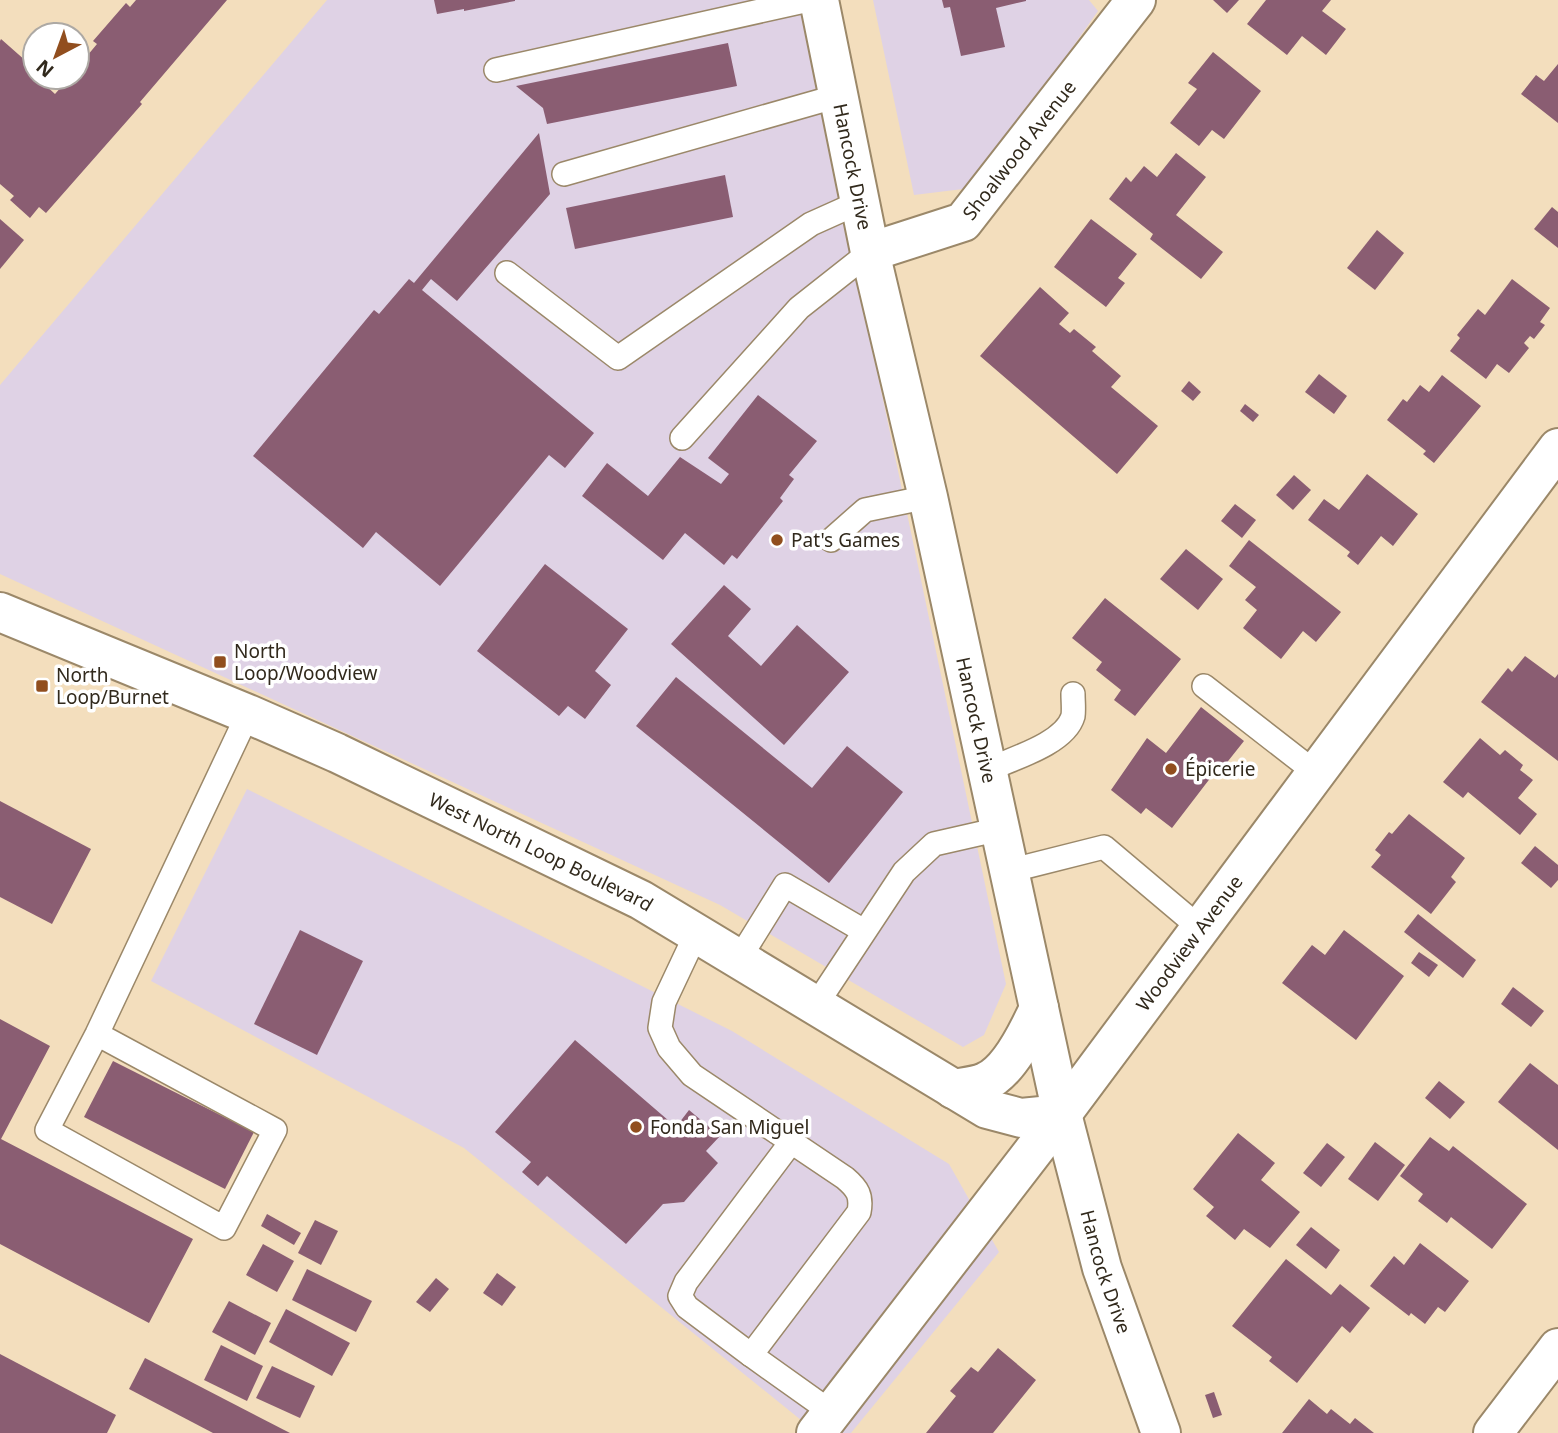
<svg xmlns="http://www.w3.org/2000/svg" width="1558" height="1433" viewBox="0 0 1558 1433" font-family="'Noto Sans',sans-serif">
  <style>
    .commercial { fill: #dfd2e5 }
    .building { fill: #8a5d72 }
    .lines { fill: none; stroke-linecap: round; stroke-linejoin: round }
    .service-casing { stroke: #9b8869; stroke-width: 26 }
    .minor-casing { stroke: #9b8869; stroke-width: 42 }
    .tertiary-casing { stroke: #9b8869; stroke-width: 42 }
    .service { stroke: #fff; stroke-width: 23 }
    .minor { stroke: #fff; stroke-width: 38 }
    .tertiary { stroke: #fff; stroke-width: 38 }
    .poi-dot { fill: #914e1e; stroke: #fff; stroke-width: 2.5 }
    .labels { text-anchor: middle; stroke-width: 7; stroke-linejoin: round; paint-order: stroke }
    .street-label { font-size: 19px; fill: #31291c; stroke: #fff }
    .poi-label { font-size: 19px; fill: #31291c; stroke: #fff; text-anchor: start }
  </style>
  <rect width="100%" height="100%" fill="#f3debd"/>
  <g class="commercial">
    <polygon points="327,0 799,0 1006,984 984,1035 963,1047 720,905 0,574 0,385"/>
    <polygon points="873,0 1089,0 1098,11 1009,138 963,189 914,195"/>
    <polygon points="247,789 732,1031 949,1164 999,1252 851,1433 817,1433 464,1148 151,981"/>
  </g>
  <g class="building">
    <polygon points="136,0 227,0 140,102 142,104 46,213 39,207 30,218 10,200 14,196 0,184 0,41 1,39 35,69 35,77 46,77 42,82 55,94 62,86 58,82 62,77 77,77 77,68 97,44 93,41 126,3 130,7"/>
    <polygon points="434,0 515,0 515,1 464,11 464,9 437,14"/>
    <polygon points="942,0 1026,0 1026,1 996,8 1005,47 961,56 950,7 944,8"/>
    <polygon points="1213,0 1239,0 1227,13"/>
    <polygon points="1266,0 1331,0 1322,11 1346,29 1326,55 1302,36 1287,55 1247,24"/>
    <polygon points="728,43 737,86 547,124 543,108 516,86"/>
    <polygon points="1213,52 1261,91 1224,139 1212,130 1199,146 1170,123 1197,89 1188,83"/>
    <polygon points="1558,64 1558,123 1521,94 1536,75 1544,81"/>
    <polygon points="539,133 550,194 457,301 431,279 422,290 594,433 565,468 549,455 440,586 376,532 363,548 253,456 374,310 379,314 409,279 414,283"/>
    <polygon points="1176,153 1206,177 1176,215 1223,252 1201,279 1150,239 1153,234 1109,199 1126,177 1131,182 1144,166 1157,177"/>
    <polygon points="725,175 733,217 575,249 566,208"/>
    <polygon points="1552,207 1558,212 1558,248 1534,229"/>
    <polygon points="0,219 24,240 0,269"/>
    <polygon points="1091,219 1137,254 1118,278 1125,283 1106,307 1054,267"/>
    <polygon points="1377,230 1404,253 1375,290 1347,268"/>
    <polygon points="1512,279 1550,308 1540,322 1545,325 1534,339 1530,336 1524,343 1529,348 1509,373 1497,364 1486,379 1450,351 1460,338 1457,335 1478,309 1485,315"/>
    <polygon points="1040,287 1069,313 1059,324 1070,333 1074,329 1096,347 1092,351 1121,376 1111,387 1158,426 1117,474 980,356"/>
    <polygon points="1319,374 1347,396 1334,414 1305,392"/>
    <polygon points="1442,375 1481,406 1434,463 1423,454 1426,451 1387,420 1403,399 1407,402 1420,385 1429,392"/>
    <polygon points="1189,381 1201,392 1193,401 1181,391"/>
    <polygon points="758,395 817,441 789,475 794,479 780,498 783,501 737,559 732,555 724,565 685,533 663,560 582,496 607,463 648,496 680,457 721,484 729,474 708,458"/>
    <polygon points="1245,404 1259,415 1253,422 1240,411"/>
    <polygon points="1367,474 1418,514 1393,546 1381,536 1358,565 1347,556 1350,552 1308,520 1324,499 1339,510"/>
    <polygon points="1294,475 1311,490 1293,510 1276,495"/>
    <polygon points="1235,504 1256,520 1242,538 1221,521"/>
    <polygon points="1249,540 1341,612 1316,642 1303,631 1281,659 1243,628 1257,610 1245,600 1256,587 1229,566"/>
    <polygon points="1186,549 1223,579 1198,610 1160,579"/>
    <polygon points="545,564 628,629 595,671 611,685 585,719 568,706 559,716 477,651"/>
    <polygon points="724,585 751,609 728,636 761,666 797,625 849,672 784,745 671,644"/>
    <polygon points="1105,598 1181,659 1135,716 1114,700 1121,690 1096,670 1102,662 1072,638"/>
    <polygon points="1525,656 1555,678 1558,674 1558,761 1481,702 1508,668 1512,672"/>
    <polygon points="676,677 812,788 847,746 903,792 829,883 636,726"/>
    <polygon points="1201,707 1244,741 1221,770 1218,768 1172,828 1146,808 1141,814 1111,790 1147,738 1166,753"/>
    <polygon points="1480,738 1500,755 1505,750 1523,765 1520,770 1533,780 1518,798 1537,814 1520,835 1468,792 1463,798 1443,782"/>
    <polygon points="0,801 91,849 52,924 0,897"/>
    <polygon points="1409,814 1465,858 1451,877 1456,882 1431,914 1371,867 1381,855 1375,850 1389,832 1392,834"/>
    <polygon points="1535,846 1558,865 1558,880 1551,888 1521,863"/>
    <polygon points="1418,914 1476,960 1463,978 1404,932"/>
    <polygon points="300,930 363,961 317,1055 254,1024"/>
    <polygon points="1344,930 1404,976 1356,1040 1282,983 1312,945 1325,955"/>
    <polygon points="1419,952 1438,965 1429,977 1411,963"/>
    <polygon points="1513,987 1544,1011 1531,1027 1501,1004"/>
    <polygon points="0,1019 50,1046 1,1139 193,1239 149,1323 0,1244"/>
    <polygon points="575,1040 676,1127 689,1110 720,1136 706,1151 718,1163 684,1202 663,1204 626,1244 547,1176 538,1186 522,1172 531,1162 495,1132"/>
    <polygon points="113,1061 254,1132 225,1189 84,1117"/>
    <polygon points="1530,1063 1558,1085 1558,1150 1498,1102"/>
    <polygon points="1439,1081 1465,1102 1450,1119 1425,1098"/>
    <polygon points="1238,1133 1275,1163 1261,1180 1300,1212 1270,1248 1244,1229 1235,1240 1206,1216 1214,1207 1193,1189"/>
    <polygon points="1430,1137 1449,1151 1453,1146 1527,1204 1492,1249 1451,1217 1447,1223 1418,1201 1423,1194 1400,1176"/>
    <polygon points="1375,1142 1405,1165 1378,1201 1348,1179"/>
    <polygon points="1327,1143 1345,1157 1321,1187 1303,1173"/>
    <polygon points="267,1214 301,1233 294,1245 261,1226"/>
    <polygon points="315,1220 338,1231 321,1265 298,1253"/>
    <polygon points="1311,1227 1340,1250 1326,1269 1296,1245"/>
    <polygon points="1420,1243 1469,1281 1445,1312 1438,1307 1425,1324 1411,1313 1409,1316 1370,1286 1394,1256 1404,1265"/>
    <polygon points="263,1244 294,1261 277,1292 246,1275"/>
    <polygon points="1286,1259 1331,1295 1340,1284 1370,1308 1350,1333 1342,1326 1297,1383 1269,1361 1272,1357 1232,1326"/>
    <polygon points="307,1269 372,1301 356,1332 292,1300"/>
    <polygon points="497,1273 516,1287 502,1306 483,1293"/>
    <polygon points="436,1278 449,1289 430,1312 416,1302"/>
    <polygon points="229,1301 271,1323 255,1355 212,1332"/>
    <polygon points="286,1309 350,1343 332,1376 269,1342"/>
    <polygon points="221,1345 263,1366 247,1401 204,1380"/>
    <polygon points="998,1348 1036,1380 993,1433 926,1433 956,1396 950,1391 971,1367 978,1372"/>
    <polygon points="0,1354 116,1415 107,1433 0,1433"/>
    <polygon points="145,1358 290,1433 213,1433 129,1389"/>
    <polygon points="272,1366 315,1386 300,1418 256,1398"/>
    <polygon points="1214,1392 1222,1415 1213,1418 1205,1395"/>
    <polygon points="1309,1399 1327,1414 1331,1409 1350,1424 1355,1418 1374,1433 1282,1433"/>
  </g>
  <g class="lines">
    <g class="service-casing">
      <g id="service">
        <polyline points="496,70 809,0"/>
        <polyline points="564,174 838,96"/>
        <polyline points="507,273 618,358 811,224 860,202"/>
        <polyline points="682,438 799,308 870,252"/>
        <polyline points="831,540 865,510 928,497"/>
        <polyline points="1204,686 1316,773"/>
        <path d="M987,770C1011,759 1065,744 1073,716C1074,710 1073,701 1073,694"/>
        <polyline points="1009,871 1104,847 1200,928"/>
        <path d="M697,932L664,1002L660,1028L669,1048L692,1075L845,1178C858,1189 862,1196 859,1212L751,1355L831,1412"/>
        <polyline points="739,959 785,885 864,931"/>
        <polyline points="816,1005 904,872 934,844 1000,829"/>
        <polyline points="97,1034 275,1130 224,1228 47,1130 97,1034 248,714"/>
        <polyline points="751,1355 687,1307 680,1296 686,1282 792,1141"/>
      </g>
    </g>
    <g class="minor-casing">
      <g id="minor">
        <path id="s1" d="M870,252L963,222L1136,0"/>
        <path id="s2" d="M816,1433L1062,1114L1558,448"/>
      </g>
    </g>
    <g class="tertiary-casing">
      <g id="tertiary">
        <path id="s3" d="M819,0L870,252L928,497L1062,1114L1102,1268L1161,1433"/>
        <path id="s4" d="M0,612L248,714L337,753L641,900L987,1109L1021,1118L1062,1114"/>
        <path d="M953,1089C963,1087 976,1086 985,1082C1009,1072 1029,1030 1039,1008"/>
        <polyline points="1493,1433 1558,1348"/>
      </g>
    </g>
    <use href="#service" class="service"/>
    <use href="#minor" class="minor"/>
    <use href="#tertiary" class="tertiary"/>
  </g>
  <g class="poi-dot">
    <circle cx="777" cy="540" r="7"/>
    <rect x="213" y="655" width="14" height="14" rx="3.5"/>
    <rect x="35" y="679" width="14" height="14" rx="3.5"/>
    <circle cx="1171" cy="769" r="7"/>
    <circle cx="636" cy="1127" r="7"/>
  </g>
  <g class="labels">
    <g class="street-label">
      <text dy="7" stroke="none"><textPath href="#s1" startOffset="189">Shoalwood Avenue</textPath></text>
      <text dy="7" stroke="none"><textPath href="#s3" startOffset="170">Hancock Drive</textPath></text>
      <text dy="7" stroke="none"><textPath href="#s3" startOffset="737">Hancock Drive</textPath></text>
      <text dy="7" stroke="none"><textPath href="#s4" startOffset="592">West North Loop Boulevard</textPath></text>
      <text dy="7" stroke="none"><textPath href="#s2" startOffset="616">Woodview Avenue</textPath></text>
      <text dy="7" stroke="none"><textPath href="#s3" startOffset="1304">Hancock Drive</textPath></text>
    </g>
    <g class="poi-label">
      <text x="791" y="547">Pat's Games</text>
      <text x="234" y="658">North<tspan x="234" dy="22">Loop/Woodview</tspan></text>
      <text x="56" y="682">North<tspan x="56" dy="22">Loop/Burnet</tspan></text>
      <text x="1185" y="776">Épicerie</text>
      <text x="650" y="1134">Fonda San Miguel</text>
    </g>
  </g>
  <g transform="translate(56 56) rotate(221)"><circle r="33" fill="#ffffff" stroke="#ada9a4" stroke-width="2"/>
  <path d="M0-5L12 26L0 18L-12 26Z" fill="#914e1e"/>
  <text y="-10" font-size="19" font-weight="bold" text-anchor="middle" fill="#31291c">N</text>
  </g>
</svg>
